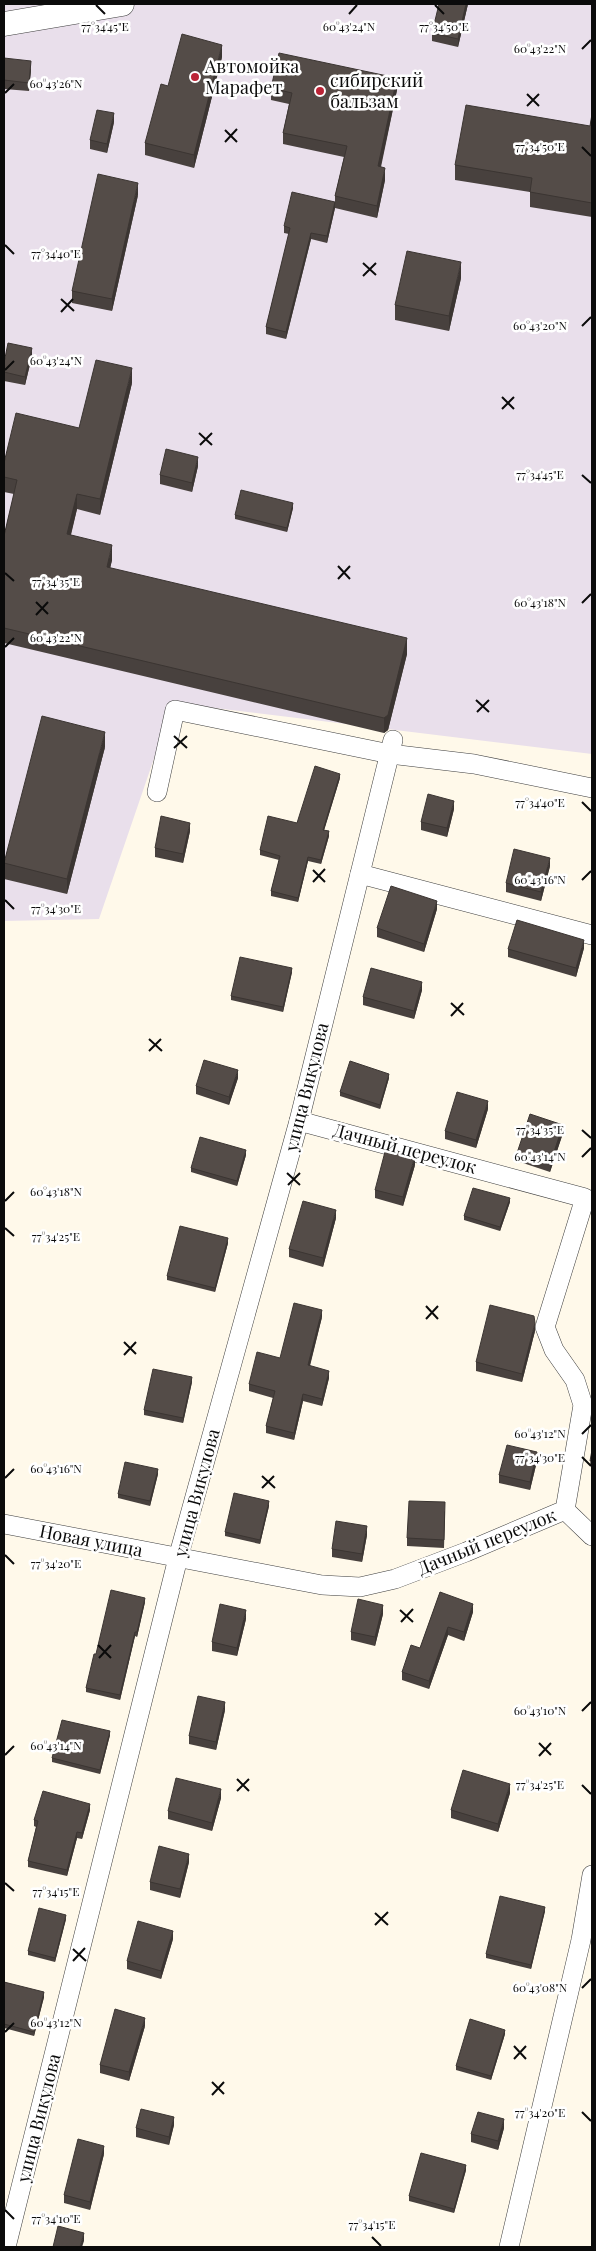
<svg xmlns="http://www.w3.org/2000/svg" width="596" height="2251" viewBox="0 0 596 2251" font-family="'Playfair Display',serif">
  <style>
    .industrial { fill: #e9dfeb }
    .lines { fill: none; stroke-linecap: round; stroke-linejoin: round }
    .minor-casing { stroke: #3e3e3e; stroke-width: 20 }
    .tertiary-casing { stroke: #3e3e3e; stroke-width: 25 }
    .minor { stroke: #fff; stroke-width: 19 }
    .tertiary { stroke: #fff; stroke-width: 24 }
    .wall { fill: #48413e }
    .shaded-wall { fill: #3b3532 }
    .building { fill: #544c48; stroke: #3b3532 }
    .ticks { fill: none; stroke: #0b0b0b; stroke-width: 2 }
    .poi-dot { fill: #bb2436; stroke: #fff; stroke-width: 2 }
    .labels { text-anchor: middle; stroke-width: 5; stroke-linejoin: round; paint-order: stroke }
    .poi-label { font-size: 18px; fill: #0b0b0b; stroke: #fff; text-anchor: start }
    .street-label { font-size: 18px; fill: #0b0b0b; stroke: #fff }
    .ticks-label { font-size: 12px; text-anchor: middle; fill: #0b0b0b; stroke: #fff; stroke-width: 5; stroke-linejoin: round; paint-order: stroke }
  </style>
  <rect width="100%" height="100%" fill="#fff9ea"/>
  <polygon class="industrial" points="4,4 592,4 592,754 173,703 99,919 4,921"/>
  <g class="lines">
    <g class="minor-casing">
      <g id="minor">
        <polyline points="157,792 175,710 390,754 474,764 592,788"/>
        <polyline points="360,874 592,935"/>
        <polyline points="565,1510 592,1536"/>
        <polyline points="4,1524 322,1585 360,1587 395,1579 466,1552 565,1510 583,1405 575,1380 554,1350 545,1327 585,1198 299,1121"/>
        <polyline points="6,2247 178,1558 299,1121 393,740"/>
        <polyline points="509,2247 581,1940 592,1875"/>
      </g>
    </g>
    <g class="tertiary-casing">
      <polyline id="tertiary" points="4,24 122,4"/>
    </g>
    <use href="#minor" class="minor"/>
    <use href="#tertiary" class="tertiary"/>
  </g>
  <g class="wall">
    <polygon points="468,4 458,47 432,41 432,33"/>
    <polygon points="222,57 194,168 145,155 145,143 168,86"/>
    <polygon points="4,58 31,69 29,91 4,89"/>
    <polygon points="271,88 397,90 381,167 385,180 377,218 335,208 327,243 311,239 286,339 266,334 266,327 289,234 284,233 284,226 335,202 335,196 344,157 283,144 283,133 289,104 271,100"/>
    <polygon points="592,114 592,217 530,207 530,192 455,180 455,165 590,126"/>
    <polygon points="114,122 107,153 90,149 90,140"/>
    <polygon points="138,195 112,311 72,303 72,291"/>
    <polygon points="461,278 449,331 395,320 395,305"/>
    <polygon points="32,356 25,385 4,381 4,363"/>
    <polygon points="132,383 100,515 77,509 71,535 112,560 110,568 407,654 388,730 384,733 4,643 4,536 14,494 4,492 4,463 79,428"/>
    <polygon points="198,466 192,492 160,484 160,475"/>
    <polygon points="293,508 287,532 235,519 235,515"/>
    <polygon points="105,747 67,894 4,879 4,863"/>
    <polygon points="340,778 324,830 329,836 321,864 308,861 298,902 271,896 271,891 279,860 260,855 260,850 297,823"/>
    <polygon points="454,809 447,837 421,830 421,822"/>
    <polygon points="190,831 183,863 155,857 155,848"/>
    <polygon points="550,866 541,901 506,892 506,883"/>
    <polygon points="437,909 424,952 377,937 377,928"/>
    <polygon points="584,948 576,977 508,957 508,949"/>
    <polygon points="292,972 283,1012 231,1000 231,996"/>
    <polygon points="422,990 414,1019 363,1005 363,997"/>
    <polygon points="238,1078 229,1105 196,1094 196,1086"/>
    <polygon points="389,1078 380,1109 340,1096 340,1092"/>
    <polygon points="488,1109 476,1148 445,1139 445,1131"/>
    <polygon points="563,1133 550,1172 517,1161 517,1153"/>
    <polygon points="246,1155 237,1186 191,1172 191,1168"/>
    <polygon points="415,1165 403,1206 375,1198 375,1190"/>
    <polygon points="510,1202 500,1231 464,1220 464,1216"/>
    <polygon points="336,1218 323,1267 289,1257 289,1249"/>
    <polygon points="228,1243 215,1292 167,1280 167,1276"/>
    <polygon points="322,1317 310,1366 329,1378 322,1406 303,1401 294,1440 266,1433 266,1426 273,1398 249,1391 249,1384 280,1358"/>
    <polygon points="535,1331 522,1382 476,1371 476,1362"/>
    <polygon points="192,1382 183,1423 144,1415 144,1410"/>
    <polygon points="592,1450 592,1466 590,1465"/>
    <polygon points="537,1461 530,1490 499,1483 499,1475"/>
    <polygon points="158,1474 150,1506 118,1498 118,1494"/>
    <polygon points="269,1506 260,1544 225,1536 225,1532"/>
    <polygon points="445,1511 444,1548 407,1546 407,1538"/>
    <polygon points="367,1535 362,1562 332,1557 332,1549"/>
    <polygon points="440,1592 473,1612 464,1641 448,1635 429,1689 402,1680 402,1672 420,1648"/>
    <polygon points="145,1602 137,1637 135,1636 120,1700 86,1692 86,1688 96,1654"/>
    <polygon points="383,1614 375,1646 351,1640 351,1632"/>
    <polygon points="246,1619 237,1656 212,1651 212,1642"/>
    <polygon points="225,1710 216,1750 189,1744 189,1736"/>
    <polygon points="110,1735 100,1774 52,1762 52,1758"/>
    <polygon points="510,1793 498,1832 451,1818 451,1810"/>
    <polygon points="221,1798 212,1831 168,1819 168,1811"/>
    <polygon points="90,1810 82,1839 77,1838 67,1876 28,1867 28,1861 36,1827 34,1826 34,1820"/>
    <polygon points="189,1862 180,1898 150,1890 150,1882"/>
    <polygon points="545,1911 531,1969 486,1958 486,1954"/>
    <polygon points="66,1919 55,1962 28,1955 28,1951"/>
    <polygon points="173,1939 161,1979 127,1969 127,1961"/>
    <polygon points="4,1982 44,1997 34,2036 4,2028"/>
    <polygon points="145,2026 129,2081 100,2073 100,2065"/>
    <polygon points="505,2034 491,2080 456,2070 456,2066"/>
    <polygon points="174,2125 169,2145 136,2137 136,2128"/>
    <polygon points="504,2128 498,2150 471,2142 471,2134"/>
    <polygon points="104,2154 90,2210 64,2203 64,2195"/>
    <polygon points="466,2170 454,2213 409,2201 409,2196"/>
  </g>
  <g class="shaded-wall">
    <polygon points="466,4 468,4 458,47 458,39"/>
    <polygon points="222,45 222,57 194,168 194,155"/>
    <polygon points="31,61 31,69 29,91 29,83"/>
    <polygon points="397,78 397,90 378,178 378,166"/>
    <polygon points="114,113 114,122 107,153 107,144"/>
    <polygon points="385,168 385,180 377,218 377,206"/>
    <polygon points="138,183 138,195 112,311 112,299"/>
    <polygon points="335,202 335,208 327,243 327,236"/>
    <polygon points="311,233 311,239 286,339 286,332"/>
    <polygon points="461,262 461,278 449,331 449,316"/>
    <polygon points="32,348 32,356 25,385 25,377"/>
    <polygon points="132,368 132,383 100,515 100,499"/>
    <polygon points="198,457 198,466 192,492 192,483"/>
    <polygon points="77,494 77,509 67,549 67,534"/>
    <polygon points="293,503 293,508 287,532 287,528"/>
    <polygon points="112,545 112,560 107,582 107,567"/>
    <polygon points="407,638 407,654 388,730 384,733 384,718"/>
    <polygon points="105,732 105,747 67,894 67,879"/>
    <polygon points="340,774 340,778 323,834 323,830"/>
    <polygon points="454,801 454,809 447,837 447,828"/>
    <polygon points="190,823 190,831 183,863 183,854"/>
    <polygon points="329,831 329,836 321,864 321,860"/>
    <polygon points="308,857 308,861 298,902 298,898"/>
    <polygon points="550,858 550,866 541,901 541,892"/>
    <polygon points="437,901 437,909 424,952 424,944"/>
    <polygon points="584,940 584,948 576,977 576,968"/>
    <polygon points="292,968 292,972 283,1012 283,1007"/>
    <polygon points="422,982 422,990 414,1019 414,1011"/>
    <polygon points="238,1070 238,1078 229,1105 229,1097"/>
    <polygon points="389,1074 389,1078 380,1109 380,1105"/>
    <polygon points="488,1101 488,1109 476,1148 476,1140"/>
    <polygon points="563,1125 563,1133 550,1172 550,1164"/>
    <polygon points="246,1150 246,1155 237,1186 237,1181"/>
    <polygon points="415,1156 415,1165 403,1206 403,1197"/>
    <polygon points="510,1198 510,1202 500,1231 500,1227"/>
    <polygon points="336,1210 336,1218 323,1267 323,1258"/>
    <polygon points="228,1238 228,1243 215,1292 215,1288"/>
    <polygon points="322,1310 322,1317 308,1372 308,1365"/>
    <polygon points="535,1323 535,1331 522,1382 522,1374"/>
    <polygon points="329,1371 329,1378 322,1406 322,1399"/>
    <polygon points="192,1377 192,1382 183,1423 183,1418"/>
    <polygon points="303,1394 303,1401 294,1440 294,1433"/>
    <polygon points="537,1452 537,1461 530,1490 530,1482"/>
    <polygon points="158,1469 158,1474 150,1506 150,1501"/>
    <polygon points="269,1501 269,1506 260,1544 260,1540"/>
    <polygon points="367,1526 367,1535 362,1562 362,1554"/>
    <polygon points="145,1598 145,1602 137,1637 137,1632"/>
    <polygon points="473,1604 473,1612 464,1641 464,1632"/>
    <polygon points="383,1605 383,1614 375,1646 375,1637"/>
    <polygon points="246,1610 246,1619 237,1656 237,1648"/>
    <polygon points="448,1627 448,1635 429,1689 429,1681"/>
    <polygon points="135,1632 135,1636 120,1700 120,1695"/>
    <polygon points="225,1702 225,1710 216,1750 216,1742"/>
    <polygon points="110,1731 110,1735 100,1774 100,1770"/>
    <polygon points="510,1784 510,1793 498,1832 498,1824"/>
    <polygon points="221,1789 221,1798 212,1831 212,1823"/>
    <polygon points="90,1804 90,1810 82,1839 82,1833"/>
    <polygon points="77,1832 77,1838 67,1876 67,1870"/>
    <polygon points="189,1854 189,1862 180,1898 180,1889"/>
    <polygon points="545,1907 545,1911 531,1969 531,1965"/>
    <polygon points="66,1915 66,1919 55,1962 55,1958"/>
    <polygon points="173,1931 173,1939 161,1979 161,1971"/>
    <polygon points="44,1992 44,1997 34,2036 34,2032"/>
    <polygon points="145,2018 145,2026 129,2081 129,2072"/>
    <polygon points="505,2030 505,2034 491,2080 491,2076"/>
    <polygon points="174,2117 174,2125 169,2145 169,2137"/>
    <polygon points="504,2119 504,2128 498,2150 498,2141"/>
    <polygon points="104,2146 104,2154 90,2210 90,2202"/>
    <polygon points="466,2165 466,2170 454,2213 454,2209"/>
    <polygon points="84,2233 84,2241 82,2247 80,2247"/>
  </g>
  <g class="building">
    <polygon points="439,4 466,4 458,39 432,33"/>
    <polygon points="182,34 222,45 194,155 145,143 161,84 168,86"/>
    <polygon points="279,53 397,78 378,166 385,168 377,206 335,196 347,146 283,133 292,93 271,88"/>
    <polygon points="4,58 31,61 29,83 4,80"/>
    <polygon points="466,105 590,126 592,114 592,203 530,192 532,178 455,165"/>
    <polygon points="97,110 114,113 107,144 90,140"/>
    <polygon points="98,174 138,183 112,299 72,291"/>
    <polygon points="292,192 335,202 327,236 311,233 286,332 266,327 290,228 284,226"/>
    <polygon points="407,251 461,262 449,316 395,305"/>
    <polygon points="8,343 32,348 25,377 4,372 4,363"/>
    <polygon points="96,360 132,368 100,499 77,494 67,534 112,545 107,567 407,638 388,715 384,718 4,628 4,536 17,480 4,477 4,463 16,413 79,428"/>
    <polygon points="166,449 198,457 192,483 160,475"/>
    <polygon points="241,490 293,503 287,528 235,515"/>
    <polygon points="42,716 105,732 67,879 4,863"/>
    <polygon points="315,766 340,774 323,830 329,831 321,860 308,857 298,898 271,891 280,856 260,850 268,816 297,823"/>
    <polygon points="428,794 454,801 447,828 421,822"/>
    <polygon points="161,816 190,823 183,854 155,848"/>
    <polygon points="514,849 550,858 541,892 506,883"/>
    <polygon points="391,886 437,901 424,944 377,928"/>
    <polygon points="517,920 584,940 576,968 508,949"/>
    <polygon points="240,957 292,968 283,1007 231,996"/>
    <polygon points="371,968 422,982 414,1011 363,997"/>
    <polygon points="204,1060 238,1070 229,1097 196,1086"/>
    <polygon points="350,1061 389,1074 380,1105 340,1092"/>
    <polygon points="457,1092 488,1101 476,1140 445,1131"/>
    <polygon points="530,1114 563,1125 550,1164 517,1153"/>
    <polygon points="200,1137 246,1150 237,1181 191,1168"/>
    <polygon points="386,1148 415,1156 403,1197 375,1190"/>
    <polygon points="473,1188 510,1198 500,1227 464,1216"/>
    <polygon points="303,1201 336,1210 323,1258 289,1249"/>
    <polygon points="180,1226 228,1238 215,1288 167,1276"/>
    <polygon points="294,1303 322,1310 308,1365 329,1371 322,1399 303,1394 294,1433 266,1426 275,1391 249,1384 257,1352 280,1358"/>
    <polygon points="490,1305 534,1316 535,1323 522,1374 476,1362"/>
    <polygon points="153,1369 192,1377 183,1418 144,1410"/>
    <polygon points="507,1445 537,1452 530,1482 499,1475"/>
    <polygon points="592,1450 592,1461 590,1461"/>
    <polygon points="125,1462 158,1469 150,1501 118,1494"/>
    <polygon points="234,1493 269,1501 260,1540 225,1532"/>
    <polygon points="409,1501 445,1502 444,1540 407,1538"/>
    <polygon points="336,1521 367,1526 362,1554 332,1549"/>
    <polygon points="111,1590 145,1598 137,1632 135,1632 120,1695 86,1688 94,1654 96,1654"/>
    <polygon points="440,1592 473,1604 464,1632 448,1627 429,1681 402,1672 411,1645 420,1648"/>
    <polygon points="358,1599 383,1605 375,1637 351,1632"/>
    <polygon points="220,1604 246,1610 237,1648 212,1642"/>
    <polygon points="198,1696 225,1702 216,1742 189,1736"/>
    <polygon points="62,1720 110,1731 100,1770 52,1758"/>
    <polygon points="463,1770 510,1784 498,1824 451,1810"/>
    <polygon points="176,1778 221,1789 212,1823 168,1811"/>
    <polygon points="43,1791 90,1804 82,1833 77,1832 67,1870 28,1861 38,1821 34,1820"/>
    <polygon points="159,1846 189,1854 180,1889 150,1882"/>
    <polygon points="500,1896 545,1907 531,1965 486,1954"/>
    <polygon points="39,1908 66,1915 55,1958 28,1951"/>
    <polygon points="138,1921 173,1931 161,1971 127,1961"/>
    <polygon points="4,1982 44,1992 34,2032 4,2024"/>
    <polygon points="115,2009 145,2018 129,2072 100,2065"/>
    <polygon points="470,2019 505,2030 491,2076 456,2066"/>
    <polygon points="141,2109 174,2117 169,2137 136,2128"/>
    <polygon points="478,2112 504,2119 498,2141 471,2134"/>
    <polygon points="78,2139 104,2146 90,2202 64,2195"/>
    <polygon points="421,2153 466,2165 454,2209 409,2196"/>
    <polygon points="58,2226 84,2233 80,2247 53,2247"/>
  </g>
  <path class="ticks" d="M96,5L105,14M435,5L444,14M349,14L357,5M582,49L591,40M5,93L14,84M527,94L539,106M527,106L539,94M225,130L237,142M225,142L237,129M582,147L591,156M5,245L14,254M363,263L376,275M363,276L376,263M61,299L74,311M61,312L73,299M582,326L591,317M5,370L14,361M502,397L514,409M502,409L514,397M199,433L212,445M200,445L212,433M582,475L591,483M338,566L350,579M5,573L14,581M338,579L350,566M36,602L48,614M582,603L591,594M36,615L48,602M5,647L14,638M476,700L489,712M477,712L489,700M174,736L187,748M174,748L187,736M582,802L591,811M313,870L325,882M582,880L591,871M313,882L325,869M5,900L14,909M451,1003L464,1015M451,1016L463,1003M149,1039L162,1051M149,1051L161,1039M582,1130L591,1138M582,1157L591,1148M287,1173L300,1185M288,1185L300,1173M5,1201L14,1192M5,1228L14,1236M426,1306L438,1319M426,1319L438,1306M124,1342L136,1354M124,1355L136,1342M582,1434L591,1425M582,1457L591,1466M262,1476L275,1488M5,1478L14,1469M262,1488L274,1476M5,1555L14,1564M400,1610L413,1622M401,1622L413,1609M98,1645L111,1658M99,1658L111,1645M582,1711L591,1702M539,1743L551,1755M5,1755L14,1746M539,1756L551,1743M237,1779L249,1791M582,1785L591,1794M237,1791L249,1779M5,1883L14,1891M375,1913L388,1925M375,1925L388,1912M73,1949L86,1961M73,1961L85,1948M582,1988L591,1979M5,2032L14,2023M514,2046L526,2059M514,2059L526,2046M212,2082L224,2094M212,2095L224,2082M582,2112L591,2121M5,2210L14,2219M372,2237L381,2246"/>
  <g class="poi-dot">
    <circle cx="195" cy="77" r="5"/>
    <circle cx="320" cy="91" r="5"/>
  </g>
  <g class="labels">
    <g class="poi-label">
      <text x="205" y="73">Автомойка<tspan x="205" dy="21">Марафет</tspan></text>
      <text x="330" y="87">сибирский<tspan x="330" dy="21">бальзам</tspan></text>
    </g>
    <g class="street-label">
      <text transform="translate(307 1087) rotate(-76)" y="6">улица Викулова</text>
      <text transform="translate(405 1149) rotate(15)" y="6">Дачный переулок</text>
      <text transform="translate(197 1493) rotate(-75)" y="6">улица Викулова</text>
      <text transform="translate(91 1541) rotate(11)" y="6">Новая улица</text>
      <text transform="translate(487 1542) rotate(-22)" y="6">Дачный переулок</text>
      <text transform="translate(39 2118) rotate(-76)" y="6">улица Викулова</text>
    </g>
  </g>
  <g class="ticks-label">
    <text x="105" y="31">77°34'45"E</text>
    <text x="444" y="31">77°34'50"E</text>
    <text x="349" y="31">60°43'24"N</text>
    <text x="540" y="53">60°43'22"N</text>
    <text x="56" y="88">60°43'26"N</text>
    <text x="540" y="151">77°34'50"E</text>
    <text x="56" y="258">77°34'40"E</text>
    <text x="540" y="330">60°43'20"N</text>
    <text x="56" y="365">60°43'24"N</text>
    <text x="540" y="479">77°34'45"E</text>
    <text x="56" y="586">77°34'35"E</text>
    <text x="540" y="607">60°43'18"N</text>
    <text x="56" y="642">60°43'22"N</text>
    <text x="540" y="807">77°34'40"E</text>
    <text x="540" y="884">60°43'16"N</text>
    <text x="56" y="913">77°34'30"E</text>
    <text x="540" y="1134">77°34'35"E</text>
    <text x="540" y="1161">60°43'14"N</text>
    <text x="56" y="1196">60°43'18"N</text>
    <text x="56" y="1241">77°34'25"E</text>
    <text x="540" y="1438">60°43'12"N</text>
    <text x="540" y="1462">77°34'30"E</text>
    <text x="56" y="1473">60°43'16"N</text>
    <text x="56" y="1568">77°34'20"E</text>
    <text x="540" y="1715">60°43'10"N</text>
    <text x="56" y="1750">60°43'14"N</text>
    <text x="540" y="1789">77°34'25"E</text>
    <text x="56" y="1896">77°34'15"E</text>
    <text x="540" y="1992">60°43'08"N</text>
    <text x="56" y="2027">60°43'12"N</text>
    <text x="540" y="2117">77°34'20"E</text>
    <text x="56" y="2223">77°34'10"E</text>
    <text x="372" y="2229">77°34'15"E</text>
  </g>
  <rect width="596" height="2251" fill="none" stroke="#0b0b0b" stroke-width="10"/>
</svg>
